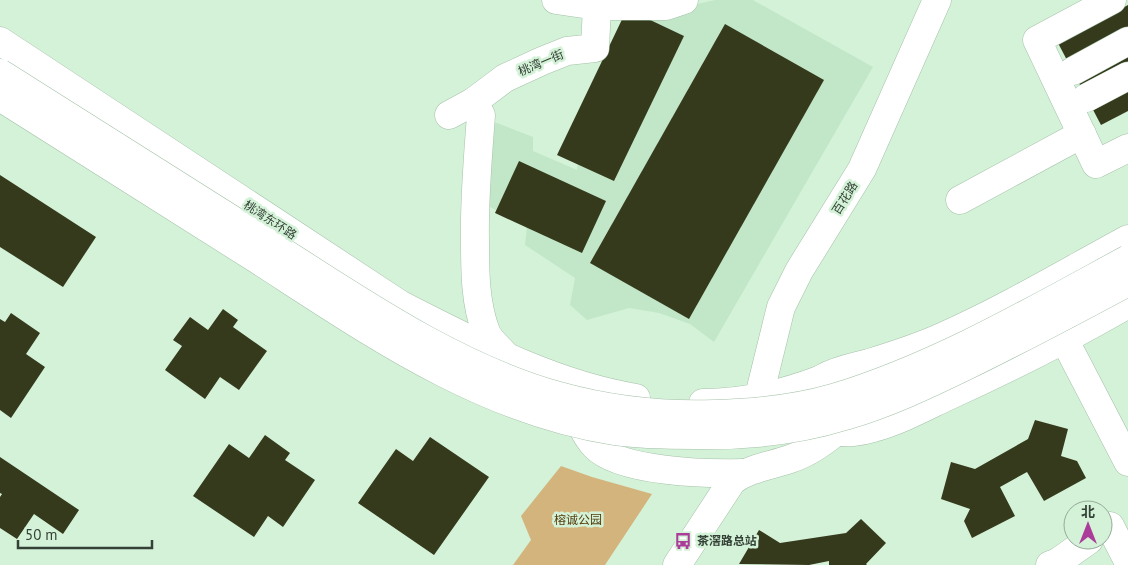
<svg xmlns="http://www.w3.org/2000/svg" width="1128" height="565" viewBox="0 0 1128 565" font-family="'PT Sans','Noto Sans SC',sans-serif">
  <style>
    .built { fill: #c2e7c8 }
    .green { fill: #d4b47d }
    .building { fill: #363a1c }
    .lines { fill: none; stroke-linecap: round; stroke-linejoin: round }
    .minor-casing { stroke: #a5c2a9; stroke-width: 29 }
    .minor { stroke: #fff; stroke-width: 28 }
    .major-bridge-casing { stroke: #a5c2a9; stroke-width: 29; stroke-linecap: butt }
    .major-bridge { stroke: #fff; stroke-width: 28 }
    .labels { text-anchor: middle; stroke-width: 5; stroke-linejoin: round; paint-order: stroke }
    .street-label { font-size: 12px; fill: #344136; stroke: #d4f2d8 }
    .park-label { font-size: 12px; fill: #543c0d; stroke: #d4f2d8 }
    .poi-label { font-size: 12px; font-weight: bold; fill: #344136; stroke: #d4f2d8; text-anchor: start }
  </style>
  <rect width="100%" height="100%" fill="#d4f2d8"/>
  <polygon class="built" points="715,0 753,0 873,67 714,342 690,324 659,313 629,308 587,320 570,305 575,278 525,245 527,226 478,201 489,120 533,137 533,151 577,170 580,133 598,104 603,45 633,44 648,15"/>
  <polygon class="green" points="561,466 592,477 652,494 605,565 513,565 531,540 521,516"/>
  <g class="building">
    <polygon points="1128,5 1128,111 1101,125 1058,43"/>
    <polygon points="627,9 684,36 614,181 557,155"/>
    <polygon points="725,24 824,80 689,319 590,263"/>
    <polygon points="519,161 606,201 582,253 495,213"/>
    <polygon points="0,175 96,237 63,287 0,247"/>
    <polygon points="223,309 238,320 233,327 267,351 239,390 220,377 205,399 165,370 182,346 173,340 190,317 208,330"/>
    <polygon points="11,313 40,333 26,354 45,367 11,418 0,410 0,319 5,322"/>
    <polygon points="1035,420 1068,429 1061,456 1077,461 1086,478 1044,501 1027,472 1000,487 1015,516 972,538 964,521 970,509 941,499 951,462 975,469 1028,439"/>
    <polygon points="265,435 290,453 285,460 315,480 283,527 268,516 254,537 193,496 229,444 249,458"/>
    <polygon points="430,437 489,477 434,555 358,503 396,449 413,461"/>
    <polygon points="0,457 79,510 63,534 34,514 17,539 0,528 0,497 2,494 0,493"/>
    <polygon points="861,519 886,543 866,564 867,565 829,565 829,561 809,565 739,564 759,530 780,543 846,533"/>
  </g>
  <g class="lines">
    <g class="minor-casing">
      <g id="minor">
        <polyline points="556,0 597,6"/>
        <polyline points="1112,0 1037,40 1096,164 1128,148"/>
        <path d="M0,41L401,305C476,343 552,384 636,398"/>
        <polyline points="1073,71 1128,41"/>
        <polyline points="1086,98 1128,76"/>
        <polyline points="449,115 473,102"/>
        <polyline points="960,200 1082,134"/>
        <path d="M1128,239C1067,272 1007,308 944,336C920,347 895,355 869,363C854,367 837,370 823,378C805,388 819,426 836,431C846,434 863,431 873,428C899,421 923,408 946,397C1008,369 1069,338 1128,304"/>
        <polyline points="1064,339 1128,462"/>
        <path d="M505,355C499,348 489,340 486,332C475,303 475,271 475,241C474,199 478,157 481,115L473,102L505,78L542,61L567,51L595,48L597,6H666L684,0"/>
        <polyline points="759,396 781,307 799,271 862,169 937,0"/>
        <path d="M703,403C742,403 782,394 819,380"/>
        <path d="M572,407C580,420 584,435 595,446C620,472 707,474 742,473"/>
        <polyline points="1110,526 1128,561"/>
        <path d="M677,565L732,481C749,468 770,466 790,459C808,453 822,443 837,431"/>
        <polyline points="1050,565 1058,562 1089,540"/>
      </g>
    </g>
    <use href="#minor" class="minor"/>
    <g class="major-bridge-casing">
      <g id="major-bridge">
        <path d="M0,73C88,129 177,185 266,241C357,299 454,367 559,396C610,410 662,416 715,414C754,413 795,409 833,398C936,367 1034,310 1128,259"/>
        <path d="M0,97C85,151 170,204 255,258C367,330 479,410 614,431C641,435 669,435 696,435C746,436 797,431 845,416C887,404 927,385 966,366C1021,339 1074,311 1128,282"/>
      </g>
    </g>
    <use href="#major-bridge" class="major-bridge"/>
  </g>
  <defs>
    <g id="bus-bare" transform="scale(1.35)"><path d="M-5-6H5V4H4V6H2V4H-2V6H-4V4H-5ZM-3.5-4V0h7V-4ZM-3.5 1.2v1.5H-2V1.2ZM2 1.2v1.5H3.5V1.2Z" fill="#ab3c99" stroke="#d4f2d8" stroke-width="2.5" paint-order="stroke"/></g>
  </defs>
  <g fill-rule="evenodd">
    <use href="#bus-bare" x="683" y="541"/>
  </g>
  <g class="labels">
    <g class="street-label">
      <text transform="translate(541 63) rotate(-23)" y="4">桃湾一街</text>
      <text transform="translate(845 198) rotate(-58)" y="4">百花路</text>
      <text transform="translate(270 220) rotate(33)" y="4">桃湾东环路</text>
    </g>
    <g class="park-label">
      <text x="578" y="524">榕诚公园</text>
    </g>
    <g class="poi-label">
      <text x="697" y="545">茶滘路总站</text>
    </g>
  </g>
  <g transform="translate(1088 525)"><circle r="24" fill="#d4f2d8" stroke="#94ab97"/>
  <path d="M0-4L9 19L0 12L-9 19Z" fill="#ab3c99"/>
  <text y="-8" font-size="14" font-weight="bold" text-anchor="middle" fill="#344136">北</text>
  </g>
  <path d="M18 540v8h134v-8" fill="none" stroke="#344136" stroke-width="2.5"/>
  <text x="25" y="540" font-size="15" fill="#344136" stroke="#d4f2d8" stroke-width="4" paint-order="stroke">50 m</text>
</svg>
